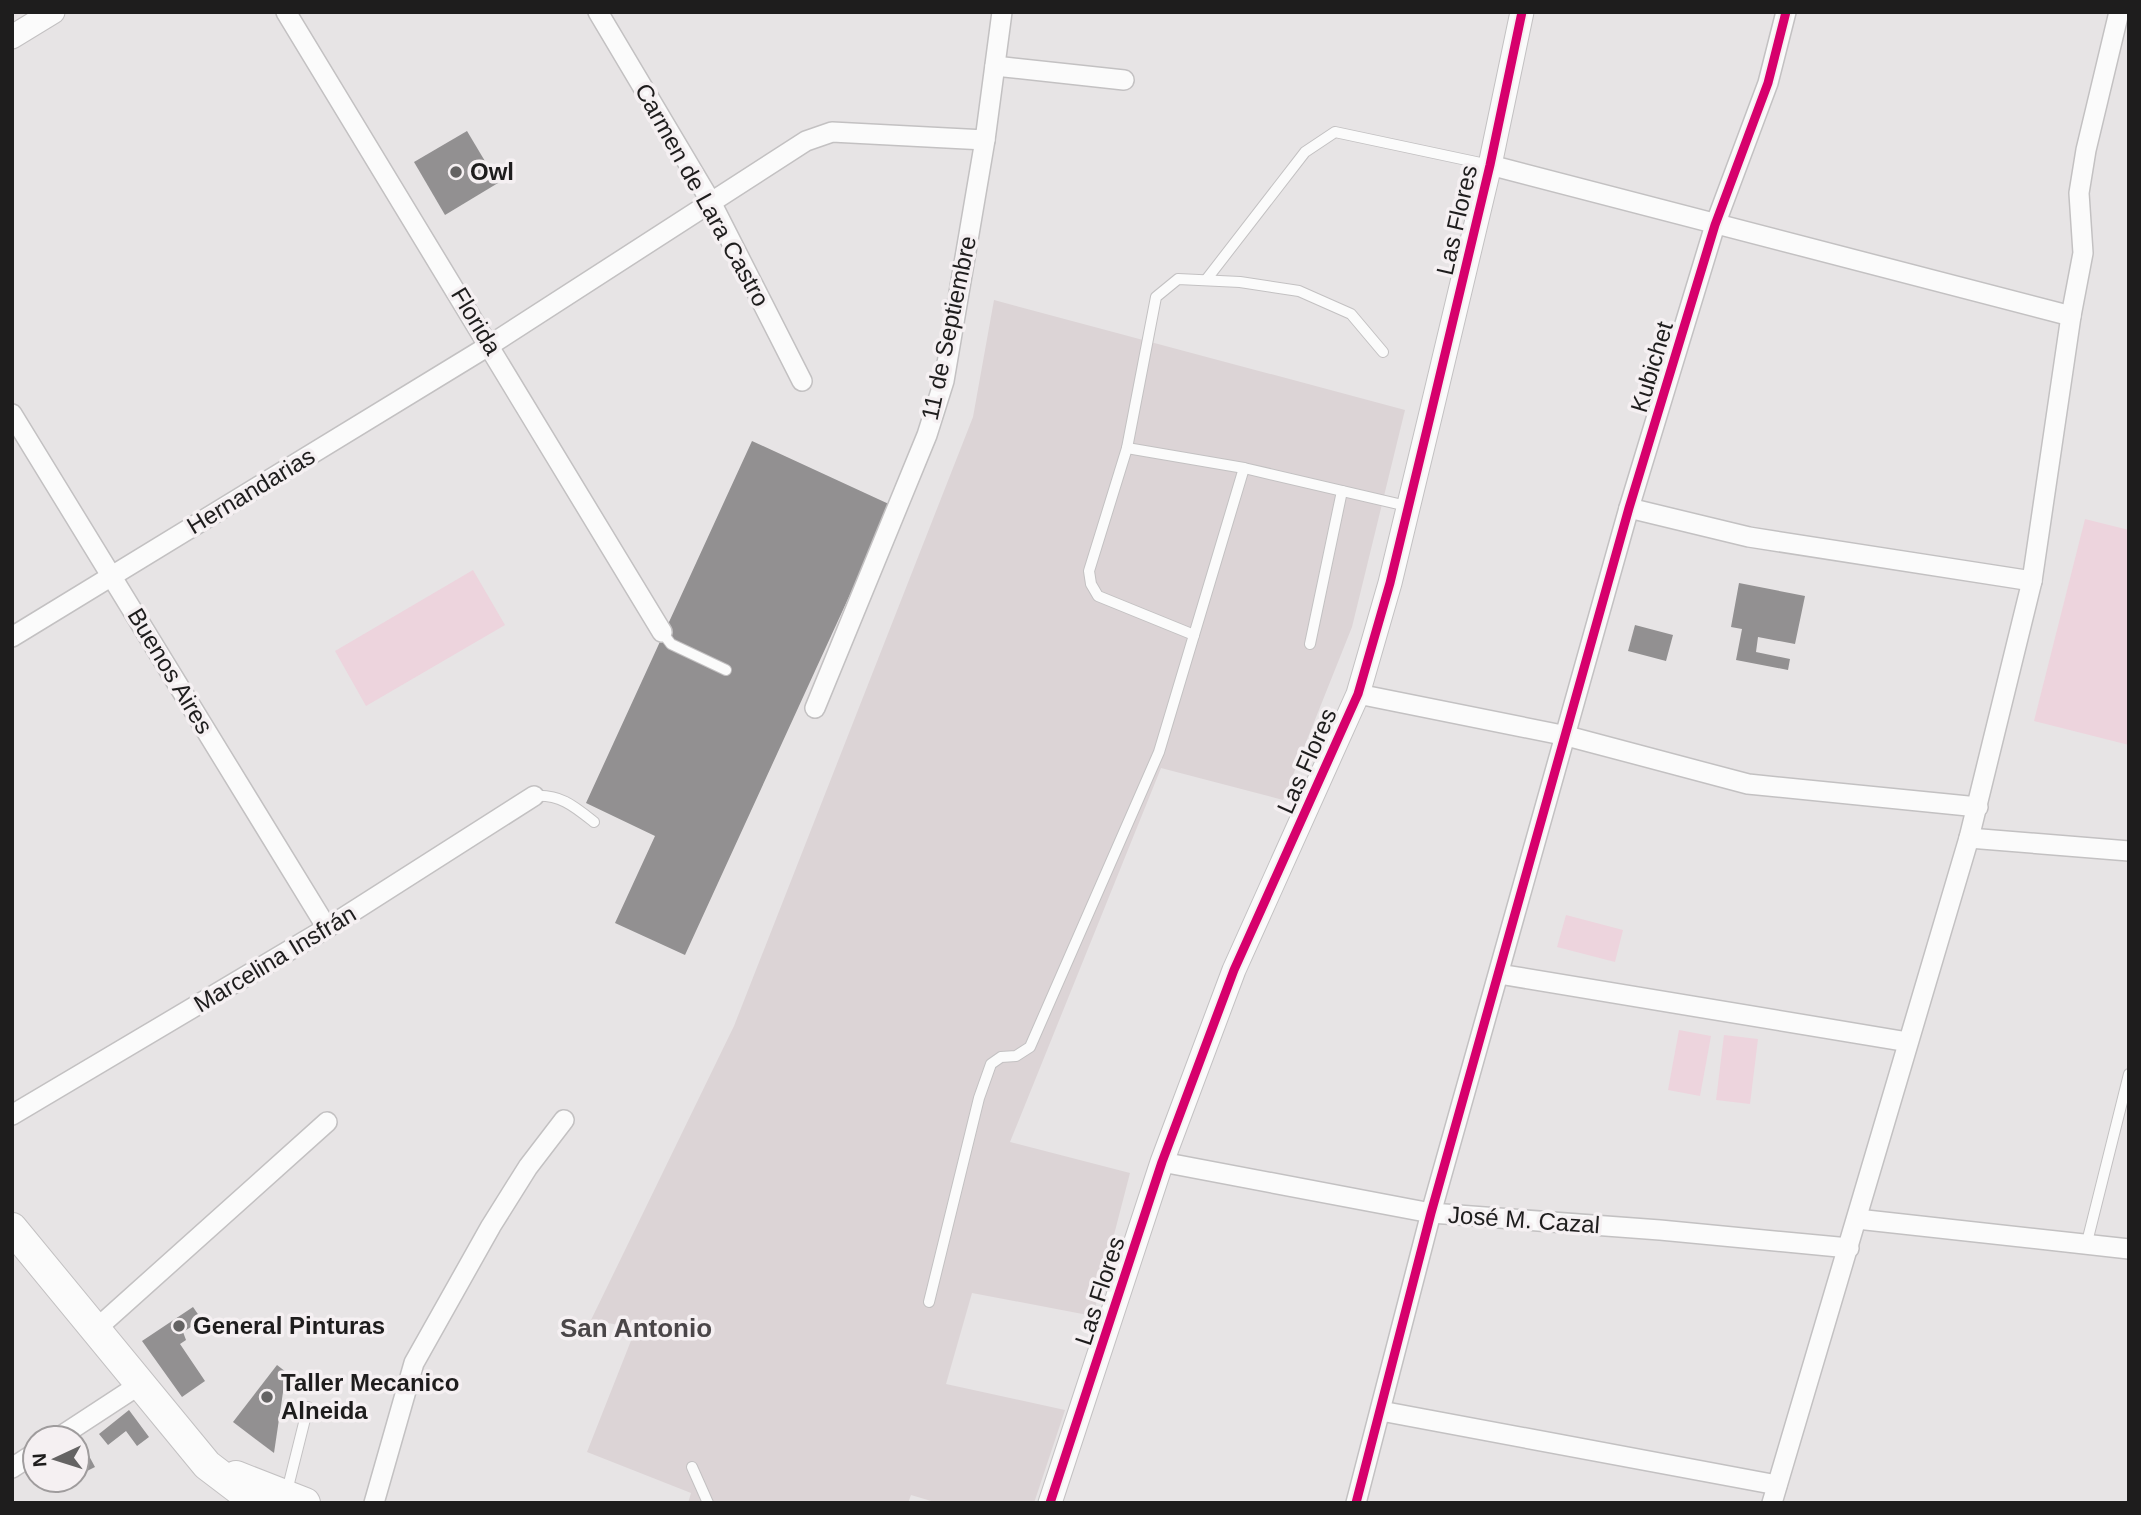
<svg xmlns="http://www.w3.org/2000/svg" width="2141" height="1515" viewBox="0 0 2141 1515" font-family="Helvetica,sans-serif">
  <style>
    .built { fill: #dcd4d6 }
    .green { fill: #edd4dd }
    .building { fill: #929091 }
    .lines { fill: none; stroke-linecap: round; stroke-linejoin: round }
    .service-casing { stroke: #c3c1c2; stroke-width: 12 }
    .minor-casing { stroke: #c3c1c2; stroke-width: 22 }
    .tertiary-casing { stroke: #c3c1c2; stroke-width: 25 }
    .primary-casing { stroke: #c3c1c2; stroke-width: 32 }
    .service { stroke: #fbfbfb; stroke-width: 10 }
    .minor { stroke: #fbfbfb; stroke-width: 19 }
    .tertiary { stroke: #fbfbfb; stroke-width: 23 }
    .primary { stroke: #fbfbfb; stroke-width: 30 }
    .cycleway-casing { stroke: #f5f0f2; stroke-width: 13 }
    .cycleway { stroke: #d6006c; stroke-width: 9 }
    .poi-dot { fill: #646363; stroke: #f5f0f2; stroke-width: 2.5 }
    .labels { text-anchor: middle; stroke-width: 7; stroke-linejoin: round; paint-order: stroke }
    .poi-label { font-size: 24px; font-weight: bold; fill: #1e1d1d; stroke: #f5f0f2; text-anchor: start }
    .street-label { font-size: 24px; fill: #1e1d1d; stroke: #f5f0f2 }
    .neighbourhood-label { font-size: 26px; font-weight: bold; fill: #4a4648; stroke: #f5f0f2 }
  </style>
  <rect width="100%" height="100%" fill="#e7e4e5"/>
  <polygon class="built" points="994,300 1405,410 1352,627 1283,800 1161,768 1010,1142 1130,1173 1093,1316 972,1293 946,1384 1065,1410 1034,1503 938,1503 911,1495 908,1503 688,1503 691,1493 587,1452 636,1328 591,1320 734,1026 973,417"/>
  <g class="green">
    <polygon points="2085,519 2129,530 2129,745 2034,721"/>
    <polygon points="473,570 505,625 366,706 335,651"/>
    <polygon points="1566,915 1623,930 1615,962 1557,947"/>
    <polygon points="1679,1030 1711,1036 1700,1096 1668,1090"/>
    <polygon points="1724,1035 1758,1039 1750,1104 1716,1100"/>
  </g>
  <g class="building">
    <polygon points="467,131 498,183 445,215 414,162"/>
    <polygon points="752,441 891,505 685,955 615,923 655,836 586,803"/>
    <polygon points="1739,583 1805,596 1795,644 1758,637 1756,652 1790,659 1788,670 1736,660 1742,629 1731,627"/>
    <polygon points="1635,625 1673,635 1666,661 1628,651"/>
    <polygon points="193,1307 202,1320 183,1332 186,1340 180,1344 205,1381 182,1397 142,1341"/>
    <polygon points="277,1365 286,1372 274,1453 233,1422"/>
    <polygon points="129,1410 149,1437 137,1446 126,1431 108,1445 99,1434"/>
    <polygon points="81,1441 95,1467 77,1476 77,1443"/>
  </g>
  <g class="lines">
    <g class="service-casing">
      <g id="service">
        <polyline points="1206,280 1305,152 1335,132 1490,165"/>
        <polyline points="1127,448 1156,297 1178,279 1240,282 1299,291 1351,314 1383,352"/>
        <polyline points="662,632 671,644 726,670"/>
        <polyline points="1194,635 1098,596 1091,584 1089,571 1127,448 1244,468 1407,506"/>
        <polyline points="1310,644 1342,491"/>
        <path d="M534,796C560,794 574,806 594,822"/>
        <polyline points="2086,1246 2129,1074"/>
        <polyline points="929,1302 979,1098 991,1064 1001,1057 1016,1056 1030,1047 1159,752 1244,468"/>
        <polyline points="692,1467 708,1503"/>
        <polyline points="287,1491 308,1407"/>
      </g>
    </g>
    <g class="minor-casing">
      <g id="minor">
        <polyline points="286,12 662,632"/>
        <polyline points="598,12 711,202 802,381"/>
        <polyline points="995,66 1124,80"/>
        <polyline points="1490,165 2071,316"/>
        <polyline points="12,414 327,928"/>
        <polyline points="1629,508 1749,537 2032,581"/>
        <polyline points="12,637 490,345 806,141 832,132 985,140"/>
        <polyline points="1358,694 1567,736 1748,784 1978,807"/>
        <polyline points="815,708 927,435 944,381 985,140 1002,12"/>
        <polyline points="1969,838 2129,851"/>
        <polyline points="1499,974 1908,1042"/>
        <polyline points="12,1115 327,928 534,796"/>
        <polyline points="1162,1162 1431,1213 1660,1230 1849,1248"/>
        <polyline points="1857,1219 2129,1249"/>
        <polyline points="95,1330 327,1122"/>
        <polyline points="1381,1411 1777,1485"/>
        <polyline points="58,1438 139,1385"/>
        <polyline points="12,1468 35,1453"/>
        <polyline points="374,1503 414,1363 491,1226 528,1167 564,1120"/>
        <polyline points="1356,1503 1431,1213 1629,508 1715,225 1768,83 1786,12"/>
        <polyline points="1772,1503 1969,838 2032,581 2071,316 2083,253 2079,193 2086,150 2119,12"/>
      </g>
    </g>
    <g class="tertiary-casing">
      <g id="tertiary">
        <polyline points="12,37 53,12"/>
        <polyline points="1050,1503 1162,1162 1234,970 1358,694 1390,583 1430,417 1490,165 1522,12"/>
      </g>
    </g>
    <g class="primary-casing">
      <g id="primary">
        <polyline points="12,1228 207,1465 257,1503"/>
        <polyline points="236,1476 305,1503"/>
      </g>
    </g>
    <use href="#service" class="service"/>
    <use href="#minor" class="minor"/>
    <use href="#tertiary" class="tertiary"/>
    <use href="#primary" class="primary"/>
    <g class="cycleway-casing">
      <g id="cycleway">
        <polyline points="1050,1503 1162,1162 1234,970 1358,694 1390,583 1430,417 1490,165 1522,12"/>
        <polyline points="1356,1503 1431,1213 1629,508 1715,225 1768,83 1786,12"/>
      </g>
    </g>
    <use href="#cycleway" class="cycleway"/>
  </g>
  <g class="poi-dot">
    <circle cx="456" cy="172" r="7"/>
    <circle cx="179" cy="1326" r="7"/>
    <circle cx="267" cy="1397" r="7"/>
  </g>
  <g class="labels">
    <g class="poi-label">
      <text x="470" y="180">Owl</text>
      <text x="193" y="1334">General Pinturas</text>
      <text x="281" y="1391">Taller Mecanico<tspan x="281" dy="28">Alneida</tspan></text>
    </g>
    <g class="street-label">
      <text transform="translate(702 195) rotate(61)" y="8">Carmen de Lara Castro</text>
      <text transform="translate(1457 220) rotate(-77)" y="8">Las Flores</text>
      <text transform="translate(476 321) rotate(59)" y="8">Florida</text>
      <text transform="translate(949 328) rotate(-78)" y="8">11 de Septiembre</text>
      <text transform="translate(1652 367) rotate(-73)" y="8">Kubichet</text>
      <text transform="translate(251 491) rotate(-31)" y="8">Hernandarias</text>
      <text transform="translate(170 671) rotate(59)" y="8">Buenos Aires</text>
      <text transform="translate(1307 761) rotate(-66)" y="8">Las Flores</text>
      <text transform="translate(275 959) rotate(-31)" y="8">Marcelina Insfrán</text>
      <text transform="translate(1524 1220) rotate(4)" y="8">José M. Cazal</text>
      <text transform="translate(1100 1291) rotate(-72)" y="8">Las Flores</text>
    </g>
    <g class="neighbourhood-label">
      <text x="636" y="1337">San Antonio</text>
    </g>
  </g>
  <rect width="2141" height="1515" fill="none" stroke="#1e1d1d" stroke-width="28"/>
  <g transform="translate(56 1459) rotate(266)"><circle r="33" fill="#f5f0f2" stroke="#9f9c9d" stroke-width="2"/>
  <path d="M0-5L12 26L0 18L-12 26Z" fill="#646363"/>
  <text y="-10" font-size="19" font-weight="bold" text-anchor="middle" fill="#1e1d1d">N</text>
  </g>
</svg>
